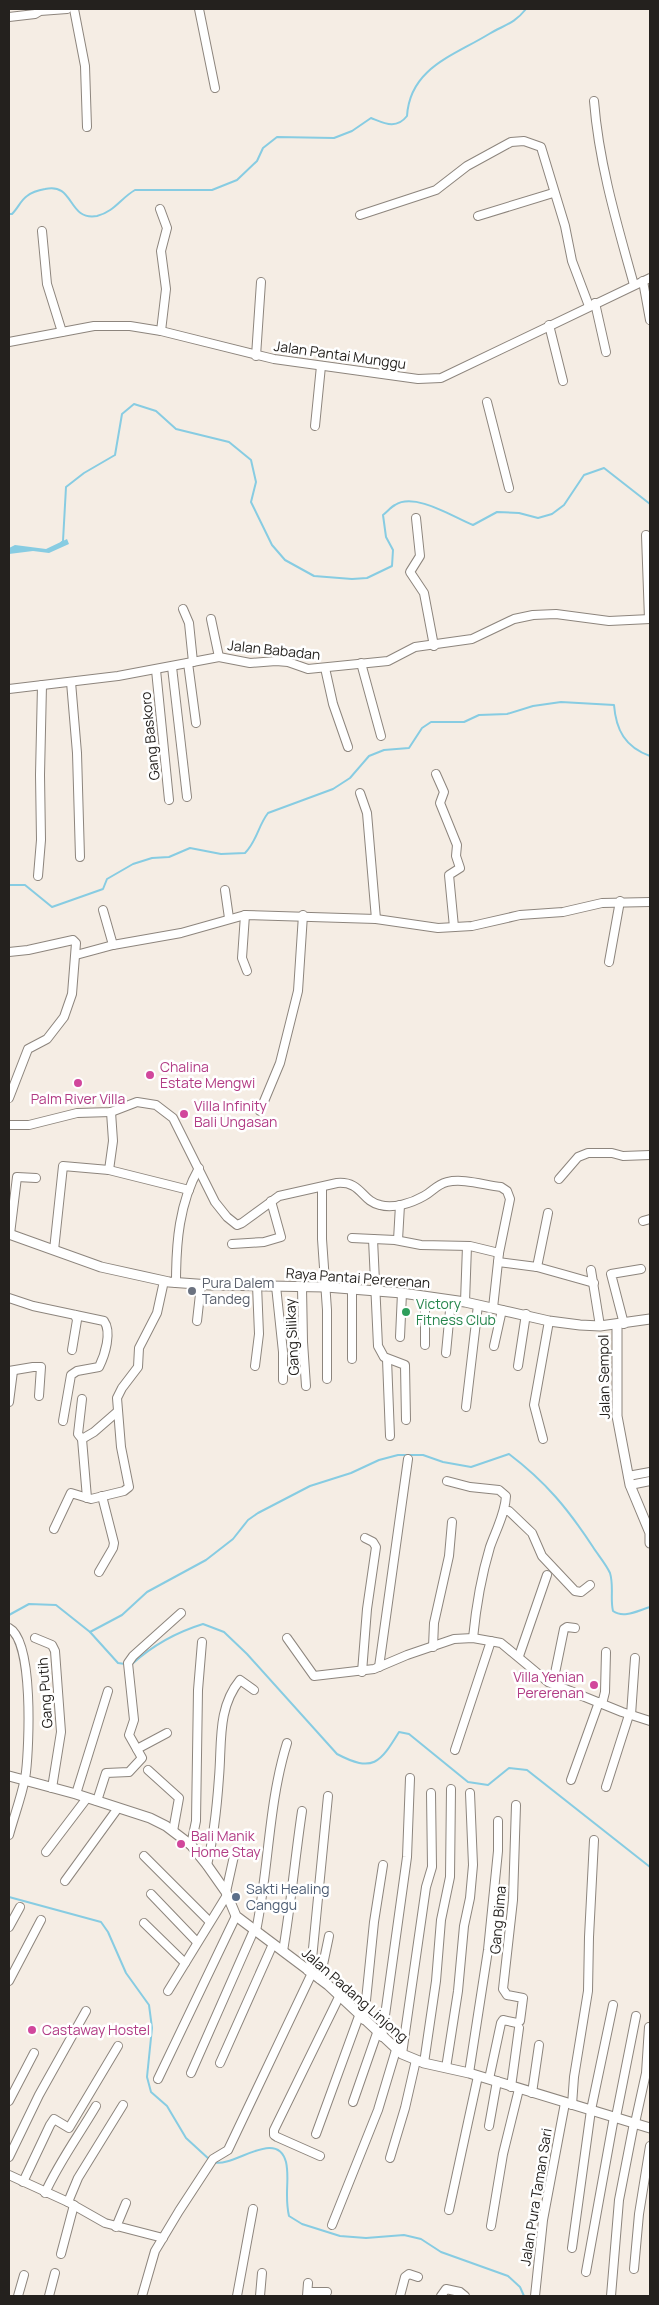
<svg xmlns="http://www.w3.org/2000/svg" width="659" height="2305" viewBox="0 0 659 2305" font-family="Manrope,sans-serif">
  <style>
    .water { fill: #87cce2 }
    .lines { fill: none; stroke-linecap: round; stroke-linejoin: round }
    .stream { stroke: #87cce2; stroke-width: 2 }
    .minor-casing { stroke: #8d857d; stroke-width: 10 }
    .tertiary-casing { stroke: #8d857d; stroke-width: 11 }
    .minor { stroke: #fff; stroke-width: 8 }
    .tertiary { stroke: #fff; stroke-width: 9 }
    .hotel-dot { fill: #d1479c; stroke: #fff; stroke-width: 2 }
    .worship-dot { fill: #6b7280; stroke: #fff; stroke-width: 2 }
    .leisure-dot { fill: #2e9e5b; stroke: #fff; stroke-width: 2 }
    .service-dot { fill: #5c6f8a; stroke: #fff; stroke-width: 2 }
    .labels { text-anchor: middle; stroke-width: 5; stroke-linejoin: round; paint-order: stroke }
    .street-label { font-size: 14px; fill: #24211e; stroke: #fff }
    .hotel-label { font-size: 14px; fill: #b23c85; stroke: #fff; text-anchor: start }
    .worship-label { font-size: 14px; fill: #5b616d; stroke: #fff; text-anchor: start }
    .leisure-label { font-size: 14px; fill: #27864d; stroke: #fff; text-anchor: start }
    .service-label { font-size: 14px; fill: #4e5e75; stroke: #fff; text-anchor: start }
  </style>
  <rect width="100%" height="100%" fill="#f5ede4"/>
  <polygon class="water" points="67,539 69,544 49,553 33,551 9,554 9,548 15,545 46,549"/>
  <g class="lines">
    <g class="stream">
      <path d="M9,214H12C18,208 21,200 27,196C32,192 39,190 45,189C75,182 67,221 97,216C114,212 121,198 135,190H212L237,180L257,161L263,148L277,137L334,138L352,131L371,118C384,123 396,130 407,116C410,68 453,56 489,34C504,25 514,24 526,9"/>
      <path d="M61,543L63,541L66,487L84,473L115,455L122,414L134,404L156,411L176,429L229,442L251,460L256,482L251,502L272,545L285,560L314,576L352,579L367,578L392,566L393,550L386,537L383,515C387,512 391,507 395,505C415,492 453,517 473,525L497,512L519,513L538,518L552,514L564,505L584,475L604,468L650,504"/>
      <path d="M9,885H25L52,907L103,889L107,879L133,864L152,858L169,857L190,848L221,854L245,853C257,841 258,826 268,813L333,789L350,778L369,756L384,750L409,748L422,728L431,722H464L479,715L507,714L533,706L561,702L614,705C616,730 625,747 650,756"/>
      <polyline points="9,1615 29,1604 56,1605 90,1632 118,1663 125,1664"/>
      <path d="M90,1632L122,1615L147,1592L206,1560L233,1539L248,1520L258,1513L310,1486L351,1473L379,1460L398,1455H423L443,1462L471,1467L509,1454C546,1482 568,1509 593,1547C598,1555 606,1564 610,1573C614,1586 610,1599 613,1611C624,1619 639,1610 650,1607"/>
      <path d="M132,1664C152,1646 177,1632 203,1624L224,1632L247,1654L337,1754C373,1773 380,1763 399,1732L409,1734L468,1782L488,1785L509,1768L527,1770L650,1867"/>
      <polyline points="9,1897 101,1922 108,1932 126,1973 149,2005 152,2028 147,2077 151,2092 167,2106 186,2138 210,2160"/>
      <path d="M214,2162C232,2169 277,2127 286,2162C290,2179 284,2195 289,2216L302,2224L340,2236L366,2238L404,2235L421,2239L441,2252L508,2276L520,2287L524,2296"/>
    </g>
    <g class="minor-casing">
      <g id="minor">
        <polyline points="74,9 85,66 87,127"/>
        <polyline points="199,9 215,88"/>
        <polyline points="9,17 35,14 40,11 67,9"/>
        <path d="M594,101C599,164 617,224 634,285"/>
        <polyline points="160,209 167,228 161,251 166,289 161,331"/>
        <polyline points="360,215 436,190 467,166 511,142 524,141 541,147 565,226 572,261 589,306"/>
        <polyline points="478,216 553,193"/>
        <polyline points="42,231 47,284 62,332"/>
        <polyline points="643,281 650,320"/>
        <polyline points="595,303 606,352"/>
        <polyline points="549,325 563,381"/>
        <polyline points="9,342 94,326 130,326 161,331 274,359 418,379 441,378 650,278"/>
        <polyline points="256,356 261,282"/>
        <polyline points="487,402 509,488"/>
        <polyline points="315,426 321,366"/>
        <polyline points="416,518 420,556 410,572 424,593 434,646"/>
        <polyline points="646,535 649,619"/>
        <polyline points="183,609 189,623 193,662"/>
        <polyline points="211,619 219,657"/>
        <polyline points="188,663 196,723"/>
        <polyline points="361,663 381,736"/>
        <polyline points="172,667 187,797"/>
        <polyline points="325,668 333,704 348,747"/>
        <polyline points="156,670 169,800"/>
        <polyline points="71,682 77,753 80,857"/>
        <polyline points="9,689 118,676 219,657 250,663 276,661 288,662 308,669 388,661 415,647 472,639 514,619 533,615 556,614 609,621 650,619"/>
        <polyline points="436,774 444,792 440,803 457,845 456,856 460,868 449,875 454,927"/>
        <polyline points="360,793 367,813 376,919"/>
        <polyline points="38,876 41,840 40,775 42,685"/>
        <polyline points="225,890 229,918"/>
        <polyline points="103,910 113,945"/>
        <polyline points="245,915 242,958 247,971"/>
        <polyline points="9,952 28,950 73,940 76,943 72,994 64,1017 47,1039 28,1049 9,1098"/>
        <polyline points="76,955 113,945 181,933 245,915 376,919 438,928 472,926 520,915 563,912 602,903 650,902"/>
        <polyline points="609,962 620,901"/>
        <polyline points="260,1111 280,1063 298,991 303,915"/>
        <path d="M9,1125H29L77,1113L111,1112L137,1102L156,1105L173,1118L215,1202L227,1217L237,1225L242,1223L279,1196L337,1183C362,1181 361,1201 380,1205C393,1209 412,1203 424,1196C433,1191 436,1185 447,1182C463,1178 484,1185 501,1187L507,1191L510,1199L499,1253L493,1308"/>
        <polyline points="109,1170 113,1141 111,1112"/>
        <polyline points="559,1179 578,1157 588,1153 612,1153 623,1156 650,1155"/>
        <polyline points="322,1187 322,1239 327,1310 327,1379"/>
        <polyline points="643,1221 650,1219"/>
        <polyline points="10,1234 17,1177 36,1178"/>
        <polyline points="352,1238 395,1240 421,1245 470,1246 499,1253"/>
        <polyline points="373,1239 378,1346 384,1357 405,1365 406,1420"/>
        <polyline points="398,1240 400,1205"/>
        <polyline points="232,1244 264,1242 281,1237 271,1201"/>
        <polyline points="54,1250 63,1166 109,1170 189,1190"/>
        <polyline points="498,1262 537,1267 594,1283"/>
        <polyline points="537,1267 548,1213"/>
        <polyline points="591,1270 600,1326"/>
        <path d="M176,1283C176,1243 179,1203 199,1168"/>
        <polyline points="276,1286 283,1352 283,1380"/>
        <polyline points="302,1287 303,1342 306,1386"/>
        <polyline points="352,1289 352,1359"/>
        <path d="M9,1298L33,1306L104,1321C112,1332 105,1355 99,1367L77,1371L71,1375L63,1421"/>
        <polyline points="465,1302 467,1246"/>
        <polyline points="197,1321 201,1285"/>
        <polyline points="624,1324 611,1274 641,1269"/>
        <polyline points="400,1337 402,1293"/>
        <polyline points="425,1345 425,1296"/>
        <polyline points="494,1346 502,1310"/>
        <polyline points="72,1350 77,1320 75,1315"/>
        <polyline points="446,1353 451,1300"/>
        <polyline points="387,1359 390,1436"/>
        <polyline points="255,1366 259,1334 257,1285"/>
        <polyline points="518,1366 526,1314"/>
        <polyline points="9,1371 33,1367 41,1367 39,1396"/>
        <polyline points="82,1399 78,1434 82,1439 87,1498"/>
        <polyline points="9,1402 13,1371"/>
        <polyline points="466,1407 478,1305"/>
        <polyline points="82,1439 94,1432 117,1412"/>
        <polyline points="543,1439 534,1405 549,1321"/>
        <polyline points="628,1476 650,1472"/>
        <path d="M447,1481L470,1487L499,1490L506,1496C505,1514 496,1530 490,1547C481,1577 476,1607 473,1638"/>
        <polyline points="630,1485 650,1481"/>
        <polyline points="504,1511 509,1511 532,1533 542,1556 575,1591 581,1592 590,1585"/>
        <polyline points="54,1529 71,1493 91,1499 124,1491 129,1487 121,1447 117,1398 122,1388 138,1367 139,1348 157,1313 164,1281"/>
        <polyline points="99,1572 113,1548 114,1543 102,1496"/>
        <path d="M9,1628C34,1641 29,1746 26,1772C24,1790 14,1816 9,1835"/>
        <polyline points="35,1638 52,1645 55,1651 61,1732 52,1788"/>
        <polyline points="287,1638 314,1676 374,1669 407,1655 454,1639 473,1638 501,1643 548,1682 622,1712 650,1721"/>
        <polyline points="433,1647 434,1623 449,1556 452,1522"/>
        <polyline points="519,1656 547,1575"/>
        <polyline points="379,1667 408,1459"/>
        <polyline points="362,1672 367,1609 376,1547 373,1542 365,1538"/>
        <polyline points="553,1683 564,1629 567,1627 575,1628"/>
        <polyline points="602,1704 605,1692 606,1652"/>
        <polyline points="631,1715 635,1658"/>
        <polyline points="137,1749 167,1733"/>
        <polyline points="455,1750 491,1641"/>
        <polyline points="148,1770 179,1798 173,1831"/>
        <polyline points="571,1780 599,1702"/>
        <polyline points="606,1787 629,1715"/>
        <polyline points="76,1794 108,1691"/>
        <polyline points="97,1801 106,1773 129,1772 142,1758 129,1735 134,1720 128,1663 133,1656 181,1613"/>
        <polyline points="191,1845 196,1821 198,1690 202,1642"/>
        <polyline points="46,1852 87,1798"/>
        <polyline points="144,1856 209,1921"/>
        <path d="M207,1865C214,1836 217,1806 219,1777C222,1743 217,1708 240,1680L254,1690"/>
        <polyline points="65,1881 118,1808"/>
        <polyline points="226,1892 234,1856"/>
        <polyline points="151,1894 197,1942"/>
        <polyline points="144,1923 185,1963"/>
        <polyline points="9,1927 20,1907"/>
        <path d="M256,1931C269,1869 268,1804 287,1743"/>
        <path d="M283,1951C291,1904 295,1858 302,1811"/>
        <polyline points="308,1971 312,1959 328,1796"/>
        <polyline points="320,1979 329,1936"/>
        <polyline points="9,1981 41,1920"/>
        <polyline points="168,1991 227,1895"/>
        <polyline points="364,2020 374,1922 383,1865"/>
        <polyline points="382,2037 407,1857 410,1778"/>
        <polyline points="402,2054 426,1887 432,1867 431,1793"/>
        <polyline points="220,2063 273,1944"/>
        <polyline points="424,2063 436,1981 441,1920 450,1877 451,1789"/>
        <polyline points="446,2068 458,1991 464,1926 470,1898 473,1865 470,1793"/>
        <polyline points="191,2073 254,1930"/>
        <polyline points="469,2073 488,1950 498,1851 498,1821"/>
        <polyline points="158,2079 236,1916"/>
        <polyline points="489,2079 501,2023 503,2020 517,2023 520,2021 523,1998 507,1995 503,1989 513,1900 516,1805"/>
        <polyline points="511,2087 519,2028"/>
        <polyline points="532,2093 539,2045"/>
        <polyline points="9,2101 34,2053"/>
        <polyline points="353,2102 377,2033"/>
        <polyline points="572,2105 574,2077 588,1991 589,1937 594,1840"/>
        <polyline points="616,2117 636,2016"/>
        <polyline points="635,2123 646,2073 649,2027"/>
        <polyline points="489,2126 497,2081"/>
        <polyline points="316,2134 359,2016"/>
        <polyline points="320,2156 277,2137 274,2135 274,2130 339,1997"/>
        <polyline points="9,2157 39,2095 86,2011"/>
        <polyline points="390,2158 405,2108 416,2060"/>
        <polyline points="9,2175 68,2202 105,2223 163,2238"/>
        <polyline points="23,2182 50,2125 54,2119 69,2128 118,2046"/>
        <path d="M45,2193C59,2162 79,2135 96,2106"/>
        <polyline points="68,2202 78,2178 123,2105"/>
        <polyline points="449,2210 478,2076"/>
        <polyline points="332,2225 378,2110 396,2050"/>
        <polyline points="491,2226 503,2154 519,2089"/>
        <polyline points="116,2227 126,2203"/>
        <polyline points="572,2248 591,2110 613,2005"/>
        <polyline points="61,2254 74,2205"/>
        <polyline points="634,2269 639,2214 650,2146"/>
        <polyline points="586,2272 614,2117"/>
        <polyline points="18,2296 24,2275"/>
        <polyline points="49,2296 55,2273"/>
        <polyline points="142,2296 155,2251 179,2211 213,2159 228,2150 312,1973"/>
        <polyline points="237,2296 253,2209"/>
        <polyline points="260,2296 262,2273"/>
        <polyline points="307,2296 308,2283"/>
        <polyline points="311,2296 312,2292 327,2292"/>
        <polyline points="400,2296 405,2277 409,2274 418,2277"/>
        <polyline points="441,2296 446,2289 460,2292 465,2296"/>
        <polyline points="535,2296 543,2220 565,2103"/>
        <polyline points="611,2296 619,2200 634,2123"/>
      </g>
    </g>
    <g class="tertiary-casing">
      <g id="tertiary">
        <polyline points="9,1234 101,1267 169,1282 210,1285 326,1287 402,1293 465,1302 549,1321 580,1325 600,1326 650,1319"/>
        <polyline points="617,1325 617,1416 630,1485 650,1533 650,1543"/>
        <polyline points="9,1776 76,1794 150,1818 166,1826 191,1845 207,1865 226,1892 236,1916 328,1985 402,2054 424,2063 469,2073 650,2128"/>
      </g>
    </g>
    <use href="#minor" class="minor"/>
    <use href="#tertiary" class="tertiary"/>
  </g>
  <g class="hotel-dot">
    <circle cx="150" cy="1075" r="5"/>
    <circle cx="78" cy="1083" r="5"/>
    <circle cx="184" cy="1114" r="5"/>
    <circle cx="594" cy="1685" r="5"/>
    <circle cx="181" cy="1844" r="5"/>
    <circle cx="32" cy="2030" r="5"/>
  </g>
  <circle class="worship-dot" cx="192" cy="1291" r="5"/>
  <circle class="leisure-dot" cx="406" cy="1312" r="5"/>
  <circle class="service-dot" cx="236" cy="1897" r="5"/>
  <g class="labels">
    <g class="street-label">
      <text transform="translate(340 355) rotate(8)" y="5">Jalan Pantai Munggu</text>
      <text transform="translate(274 650) rotate(6)" y="5">Jalan Babadan</text>
      <text transform="translate(150 736) rotate(-96)" y="5">Gang Baskoro</text>
      <text transform="translate(358 1278) rotate(4)" y="5">Raya Pantai Pererenan</text>
      <text transform="translate(292 1337) rotate(-93)" y="5">Gang Silikay</text>
      <text transform="translate(604 1377) rotate(-91)" y="5">Jalan Sempol</text>
      <text transform="translate(45 1693) rotate(-94)" y="5">Gang Putih</text>
      <text transform="translate(498 1920) rotate(-85)" y="5">Gang Bima</text>
      <text transform="translate(355 1995) rotate(41)" y="5">Jalan Padang Linjong</text>
      <text transform="translate(536 2197) rotate(-81)" y="5">Jalan Pura Taman Sari</text>
    </g>
    <g class="hotel-label">
      <text x="160" y="1072">Chalina<tspan x="160" dy="16">Estate Mengwi</tspan></text>
      <text x="78" y="1104" text-anchor="middle">Palm River Villa</text>
      <text x="194" y="1111">Villa Infinity<tspan x="194" dy="16">Bali Ungasan</tspan></text>
      <text x="584" y="1682" text-anchor="end">Villa Yenian<tspan x="584" dy="16">Pererenan</tspan></text>
      <text x="191" y="1841">Bali Manik<tspan x="191" dy="16">Home Stay</tspan></text>
      <text x="42" y="2035">Castaway Hostel</text>
    </g>
    <g class="worship-label">
      <text x="202" y="1288">Pura Dalem<tspan x="202" dy="16">Tandeg</tspan></text>
    </g>
    <g class="leisure-label">
      <text x="416" y="1309">Victory<tspan x="416" dy="16">Fitness Club</tspan></text>
    </g>
    <g class="service-label">
      <text x="246" y="1894">Sakti Healing<tspan x="246" dy="16">Canggu</tspan></text>
    </g>
  </g>
  <rect width="659" height="2305" fill="none" stroke="#24211e" stroke-width="20"/>
</svg>
